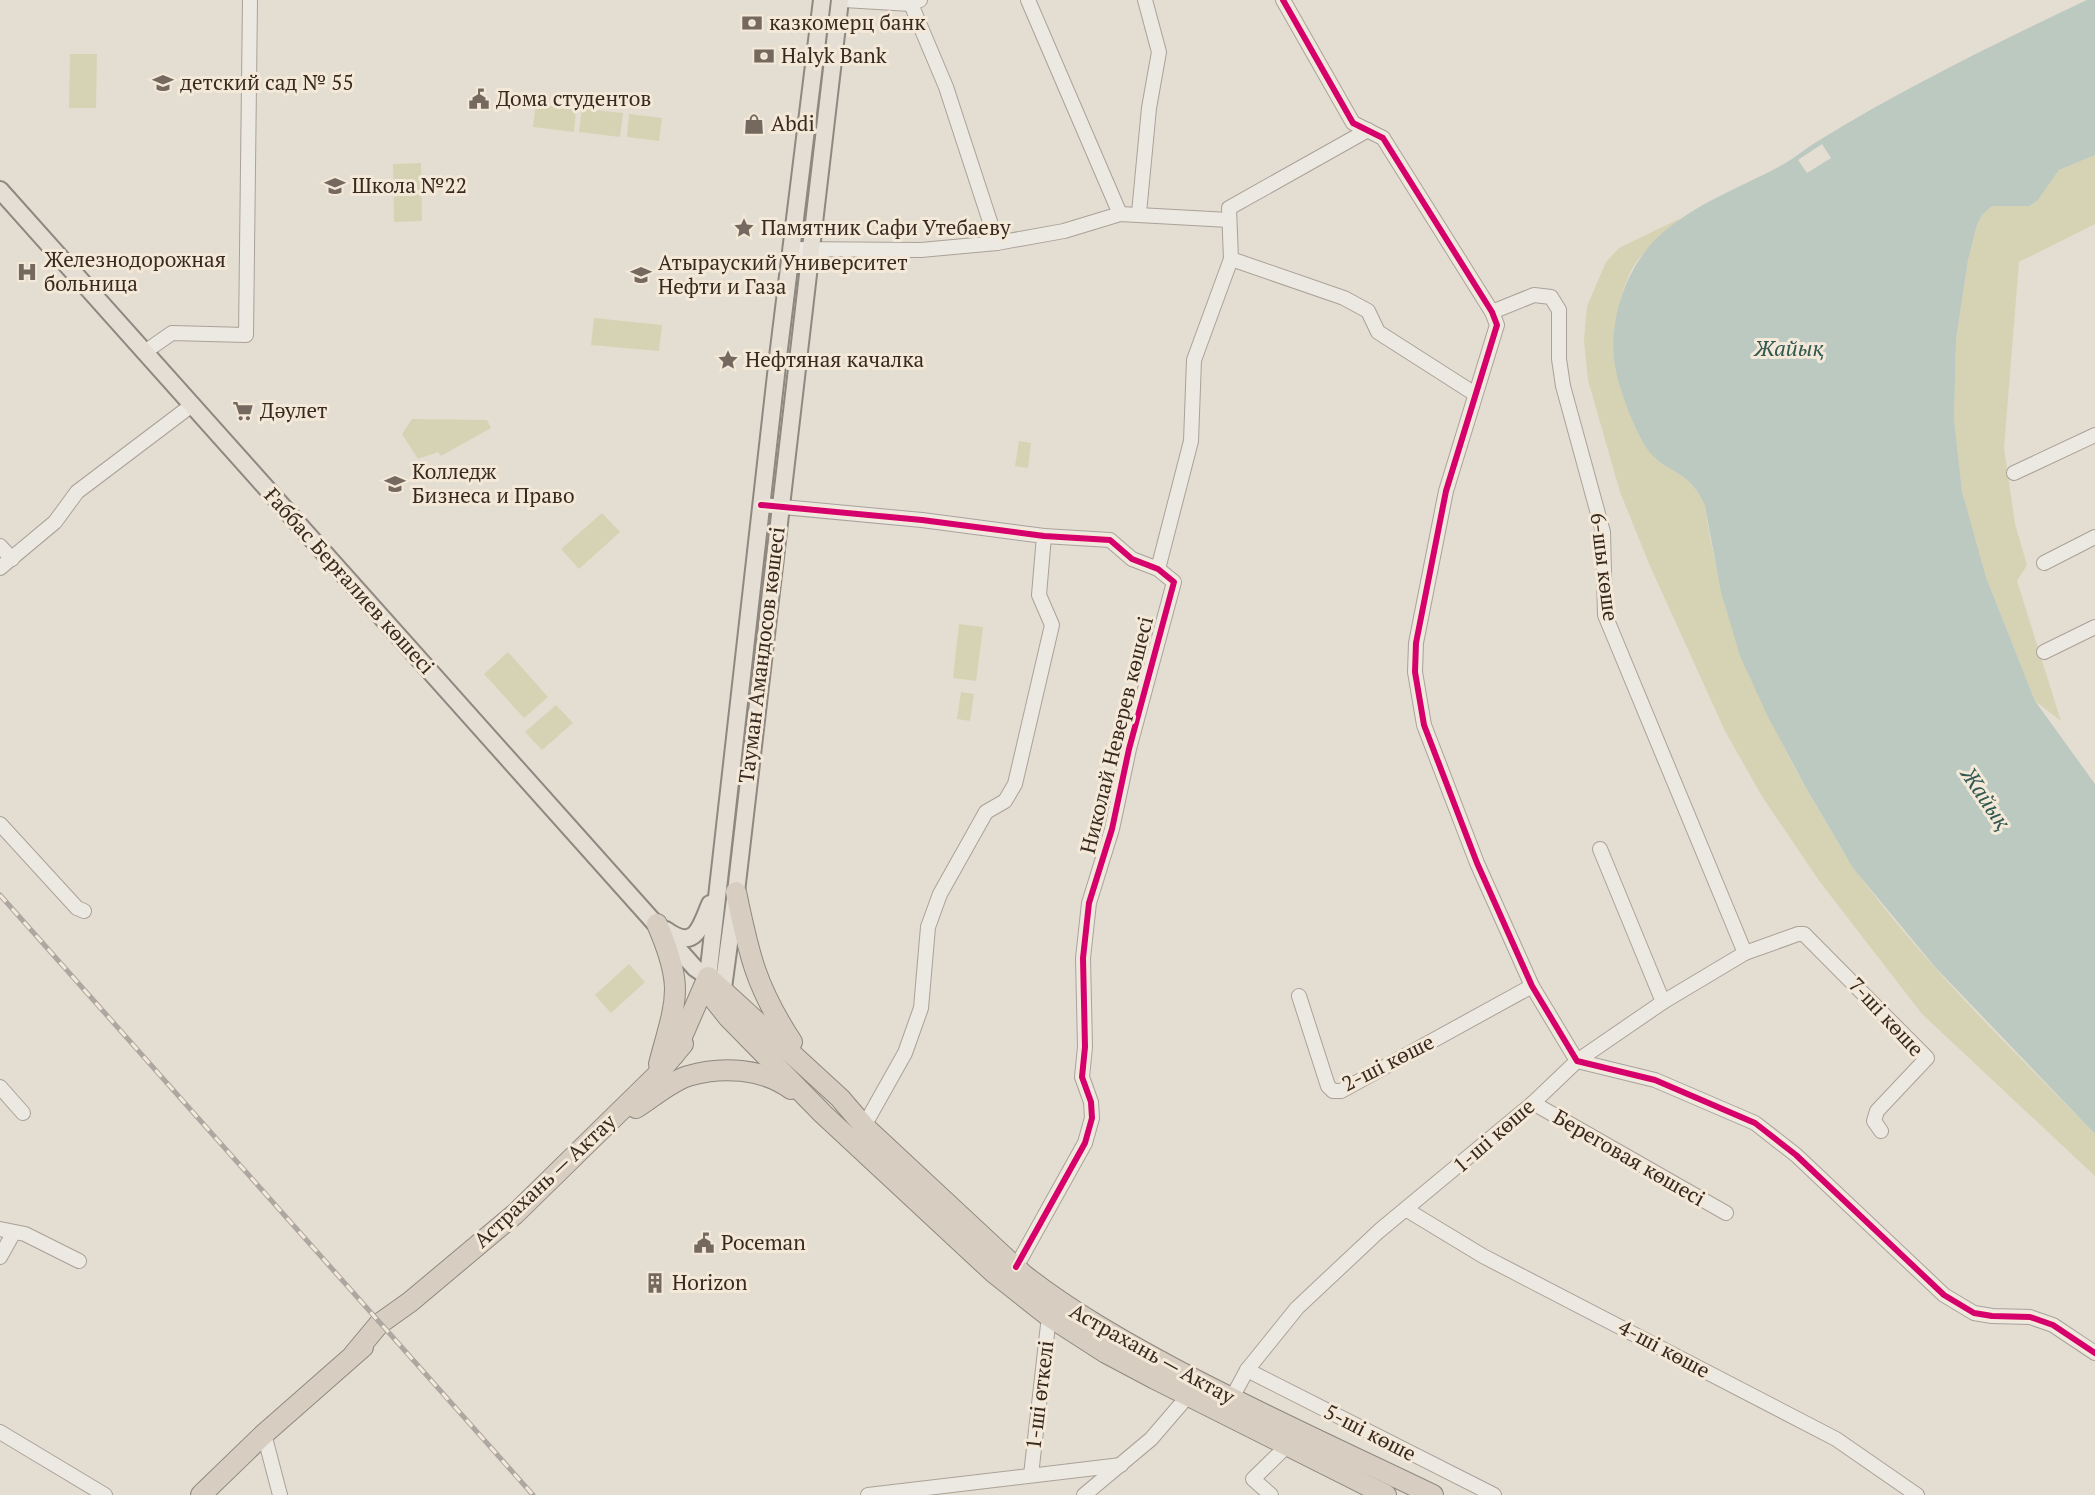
<svg xmlns="http://www.w3.org/2000/svg" width="2095" height="1495" viewBox="0 0 2095 1495" font-family="'PT Serif',serif">
  <style>
    .green { fill: #d6d3b4 }
    .water { fill: #bbc9c0 }
    .pier { fill: #e4ddd1 }
    .lines { fill: none; stroke-linecap: round; stroke-linejoin: round }
    .minor-casing { stroke: #aaa299; stroke-width: 16 }
    .major-casing { stroke: #8f8880; stroke-width: 20 }
    .highway-casing { stroke: #8f8880; stroke-width: 22 }
    .minor { stroke: #ece8e2; stroke-width: 14 }
    .major { stroke: #e4ded4; stroke-width: 16 }
    .highway { stroke: #d7cdc1; stroke-width: 20 }
    .rail-casing { stroke: #ada7a1; stroke-width: 5 }
    .rail { stroke: #f4e9d8; stroke-width: 3; stroke-dasharray: 9; stroke-linecap: butt }
    .cycleway-casing { stroke: #f4e9d8; stroke-width: 10 }
    .cycleway { stroke: #d6006c; stroke-width: 6 }
    .labels { text-anchor: middle; stroke-width: 6; stroke-linejoin: round; paint-order: stroke }
    .poi-label { font-size: 21px; fill: #392a21; stroke: #f4e9d8; text-anchor: start }
    .street-label { font-size: 21px; fill: #392a21; stroke: #f4e9d8 }
    .water-label { font-size: 22px; font-style: italic; fill: #325852; stroke: #f4e9d8 }
  </style>
  <rect width="100%" height="100%" fill="#e4ddd1"/>
  <g class="green">
    <polygon points="70,54 97,54 96,108 69,108"/>
    <polygon points="536,104 576,109 574,132 533,127"/>
    <polygon points="582,109 623,113 620,137 579,132"/>
    <polygon points="629,114 662,118 659,141 627,137"/>
    <polygon points="2095,155 2095,224 2019,262 2004,448 2015,524 2027,565 2017,581 2061,721 2035,701 1986,577 1962,491 1954,419 1956,340 1968,260 1977,225 1982,215 1992,206 2031,206 2038,200 2059,170"/>
    <polygon points="421,163 422,221 394,222 393,164"/>
    <path d="M1681,218C1664,233 1645,248 1633,267C1621,289 1614,322 1614,346C1613,374 1632,427 1648,449C1665,474 1690,469 1705,506C1720,616 1764,719 1821,814C1832,832 1842,851 1854,868C1924,965 2012,1049 2095,1134V1176L1922,1014L1820,882L1763,798L1725,731L1650,566L1620,492L1588,380L1584,341L1587,306L1606,262L1619,248Z"/>
    <polygon points="594,318 662,325 659,351 591,345"/>
    <polygon points="412,419 487,420 491,428 441,456 438,452 418,459 402,434"/>
    <polygon points="1019,441 1031,443 1028,468 1015,466"/>
    <polygon points="602,513 620,532 579,569 561,549"/>
    <polygon points="959,624 983,627 976,681 953,678"/>
    <polygon points="508,652 548,697 524,718 484,674"/>
    <polygon points="961,692 974,694 970,721 957,719"/>
    <polygon points="556,705 573,723 542,750 525,732"/>
    <polygon points="629,964 645,982 611,1013 595,995"/>
  </g>
  <path class="water" d="M2087,0H2095V155L2059,170L2038,200L2030,206H1992L1982,215L1977,225L1968,260L1956,340L1954,419L1962,491L1986,577L2035,701L2095,784V1134L1935,967L1853,868L1806,788L1768,717L1740,656L1721,592L1705,506C1690,469 1666,474 1648,450C1634,430 1619,389 1615,366C1608,324 1624,274 1652,243C1687,206 1740,188 1784,164C1796,157 1806,148 1818,141C1904,88 1996,43 2087,0Z"/>
  <polygon class="pier" points="1822,144 1831,158 1807,173 1798,160"/>
  <g class="lines">
    <g class="minor-casing">
      <g id="minor">
        <polyline points="844,0 911,4 920,0"/>
        <polyline points="1028,0 1120,214"/>
        <polyline points="1283,0 1353,123 1383,138 1492,312 1497,325 1446,491 1416,643 1415,672 1424,725 1477,863 1532,986 1577,1061 1655,1080 1755,1123 1796,1155 1944,1295 1974,1313 1992,1316 2030,1317 2053,1325 2095,1353"/>
        <polyline points="911,4 946,87 997,243"/>
        <polyline points="1139,213 1149,108 1159,52 1145,0"/>
        <polyline points="791,249 921,250 997,243 1064,231 1120,214 1229,220"/>
        <polyline points="1231,259 1344,298 1368,311 1378,332 1475,394"/>
        <polyline points="1492,312 1534,295 1551,297 1559,310 1559,359 1563,386 1603,532 1605,615 1745,953"/>
        <polyline points="146,351 172,333 246,335 250,0"/>
        <polyline points="2014,473 2095,435"/>
        <polyline points="761,505 922,520 1044,536 1110,540 1132,559 1158,569 1174,582 1129,749 1112,829 1089,903 1083,958 1085,1047 1082,1077 1091,1102 1092,1118 1085,1143 1016,1267"/>
        <polyline points="0,546 12,559"/>
        <polyline points="2044,563 2095,537"/>
        <polyline points="0,568 55,522 77,492 192,405"/>
        <polyline points="1158,569 1191,441 1194,360 1231,259 1229,208 1368,130"/>
        <polyline points="2044,652 2095,627"/>
        <polyline points="0,824 77,908 84,911"/>
        <polyline points="1600,849 1663,1002"/>
        <polyline points="1299,996 1328,1086 1333,1091 1341,1091 1532,986"/>
        <polyline points="0,1087 23,1113"/>
        <polyline points="1533,1103 1726,1213"/>
        <polyline points="864,1126 905,1053 921,1008 928,927 940,894 986,812 1005,801 1015,784 1052,625 1039,595 1044,536"/>
        <polyline points="1407,1210 1483,1256 1836,1439 1917,1495"/>
        <polyline points="0,1229 25,1234 79,1261"/>
        <polyline points="0,1257 14,1232"/>
        <polyline points="1247,1370 1494,1495"/>
        <polyline points="1228,1405 1247,1370 1297,1308 1379,1231 1533,1103 1577,1061 1663,1002 1745,953 1798,934 1804,934 1927,1058 1877,1111 1874,1121 1881,1131"/>
        <polyline points="0,1432 105,1495"/>
        <polyline points="264,1434 280,1495"/>
        <polyline points="1031,1475 1049,1316"/>
        <polyline points="868,1495 1121,1465"/>
        <polyline points="1084,1495 1151,1439 1188,1396"/>
        <polyline points="1271,1495 1253,1479 1292,1441"/>
      </g>
    </g>
    <g class="major-casing">
      <g id="major">
        <polyline points="0,190 695,968 708,977 778,357 822,0"/>
        <path d="M666,930C695,951 700,928 710,904"/>
        <polyline points="723,988 736,892 840,0"/>
      </g>
    </g>
    <g class="highway-casing">
      <g id="highway">
        <path d="M736,892C749,955 756,987 792,1042"/>
        <path d="M657,924C685,988 676,1000 659,1064"/>
        <polyline points="705,988 728,1017 823,1114 994,1273 1047,1315 1106,1353 1155,1379 1386,1495"/>
        <path d="M674,1055L708,977L840,1098L864,1126L1024,1275C1070,1311 1119,1339 1171,1367C1257,1413 1346,1453 1433,1495"/>
        <path d="M636,1108C652,1098 670,1082 688,1076C722,1066 762,1068 791,1089"/>
        <polyline points="354,1354 379,1324 410,1302 515,1214 656,1076 683,1044"/>
        <polyline points="201,1495 264,1434 363,1347"/>
      </g>
    </g>
    <use href="#minor" class="minor"/>
    <use href="#major" class="major"/>
    <use href="#highway" class="highway"/>
    <g class="rail-casing">
      <polyline id="rail" points="0,895 533,1495"/>
    </g>
    <use href="#rail" class="rail"/>
    <g class="cycleway-casing">
      <g id="cycleway">
        <polyline points="1283,0 1353,123 1383,138 1492,312 1497,325 1446,491 1416,643 1415,672 1424,725 1477,863 1532,986 1577,1061 1655,1080 1755,1123 1796,1155 1944,1295 1974,1313 1992,1316 2030,1317 2053,1325 2095,1353"/>
        <polyline points="761,505 922,520 1044,536 1110,540 1132,559 1158,569 1174,582 1129,749 1112,829 1089,903 1083,958 1085,1047 1082,1077 1091,1102 1092,1118 1085,1143 1016,1267"/>
      </g>
    </g>
    <use href="#cycleway" class="cycleway"/>
  </g>
  <defs>
    <g id="bank-bare" transform="scale(1.62)"><path d="M-6-4H6V4H-6ZM0-2.3a2.3 2.3 0 1 0 0 4.6a2.3 2.3 0 1 0 0-4.6Z" fill="#75695f" stroke="#f4e9d8" stroke-width="2.5" paint-order="stroke"/></g>
    <g id="school-bare" transform="scale(1.62)"><path d="M0-5L7-2L0 1L-7-2ZM-4 1L0 2.5L4 1V4Q0 6-4 4Z" fill="#75695f" stroke="#f4e9d8" stroke-width="2.5" paint-order="stroke"/></g>
    <g id="civic-bare" transform="scale(1.62)"><path d="M-.6-6.5H3V-4.5H.6V-3L4-1V1h2V6H-6V1h2V-1L-.6-3ZM-1.2 2.5V6h2.4V2.5Z" fill="#75695f" stroke="#f4e9d8" stroke-width="2.5" paint-order="stroke"/></g>
    <g id="shop-bare" transform="scale(1.62)"><path d="M-5-2.5h2.3a2.7 3.5 0 0 1 5.4 0H5L5.5 6h-11ZM-1.5-2.5h3a1.5 2.3 0 0 0-3 0Z" fill="#75695f" stroke="#f4e9d8" stroke-width="2.5" paint-order="stroke"/></g>
    <g id="sight-bare" transform="scale(1.62)"><path d="M0-6L1.8-2.2L6-1.7L2.9 1.2L3.7 5.4L0 3.3L-3.7 5.4L-2.9 1.2L-6-1.7L-1.8-2.2Z" fill="#75695f" stroke="#f4e9d8" stroke-width="2.5" paint-order="stroke"/></g>
    <g id="hospital-bare" transform="scale(1.62)"><path d="M-5-5h3v3.5h4V-5h3V5h-3V1.5h-4V5h-3Z" fill="#75695f" stroke="#f4e9d8" stroke-width="2.5" paint-order="stroke"/></g>
    <g id="university-bare" transform="scale(1.62)"><path d="M0-5L7-2L0 1L-7-2ZM-4 1L0 2.5L4 1V4Q0 6-4 4Z" fill="#75695f" stroke="#f4e9d8" stroke-width="2.5" paint-order="stroke"/></g>
    <g id="supermarket-bare" transform="scale(1.62)"><path d="M-6-5.5h2.5l.6 2H6L4.5 2H-2.5L-4.4-4H-6ZM-1.5 3.2a1.3 1.3 0 1 0 .1 0ZM3 3.2a1.3 1.3 0 1 0 .1 0Z" fill="#75695f" stroke="#f4e9d8" stroke-width="2.5" paint-order="stroke"/></g>
    <g id="building-bare" transform="scale(1.62)"><path d="M-4-6H4V6H1V3H-1V6H-4ZM-2.5-4.3h1.7v1.8h-1.7ZM.8-4.3h1.7v1.8H.8ZM-2.5-1h1.7V.8h-1.7ZM.8-1h1.7V.8H.8Z" fill="#75695f" stroke="#f4e9d8" stroke-width="2.5" paint-order="stroke"/></g>
  </defs>
  <g fill-rule="evenodd">
    <use href="#bank-bare" x="752" y="23"/>
    <use href="#bank-bare" x="764" y="56"/>
    <use href="#school-bare" x="163" y="83"/>
    <use href="#civic-bare" x="479" y="99"/>
    <use href="#shop-bare" x="754" y="124"/>
    <use href="#school-bare" x="335" y="186"/>
    <use href="#sight-bare" x="744" y="228"/>
    <use href="#hospital-bare" x="27" y="272"/>
    <use href="#university-bare" x="641" y="275"/>
    <use href="#sight-bare" x="728" y="360"/>
    <use href="#supermarket-bare" x="243" y="411"/>
    <use href="#university-bare" x="395" y="484"/>
    <use href="#civic-bare" x="704" y="1243"/>
    <use href="#building-bare" x="655" y="1283"/>
  </g>
  <g class="labels">
    <g class="poi-label">
      <text x="769" y="30">казкомерц банк</text>
      <text x="781" y="63">Halyk Bank</text>
      <text x="180" y="90">детский сад № 55</text>
      <text x="496" y="106">Дома студентов</text>
      <text x="771" y="131">Abdi</text>
      <text x="352" y="193">Школа №22</text>
      <text x="761" y="235">Памятник Сафи Утебаеву</text>
      <text x="44" y="267">Железнодорожная<tspan x="44" dy="24">больница</tspan></text>
      <text x="658" y="270">Атырауский Университет<tspan x="658" dy="24">Нефти и Газа</tspan></text>
      <text x="745" y="367">Нефтяная качалка</text>
      <text x="260" y="418">Дәулет</text>
      <text x="412" y="479">Колледж<tspan x="412" dy="24">Бизнеса и Право</tspan></text>
      <text x="721" y="1250">Poceman</text>
      <text x="672" y="1290">Horizon</text>
    </g>
    <g class="street-label">
      <text transform="translate(1604 567) rotate(83)" y="7">6-шы көше</text>
      <text transform="translate(349 581) rotate(48)" y="7">Ғаббас Берғалиев көшесі</text>
      <text transform="translate(762 655) rotate(-83)" y="7">Тауман Амандосов көшесі</text>
      <text transform="translate(1117 735) rotate(-76)" y="7">Николай Неверев көшесі</text>
      <text transform="translate(1886 1017) rotate(47)" y="7">7-шi көше</text>
      <text transform="translate(1388 1063) rotate(-27)" y="7">2-ші көше</text>
      <text transform="translate(1494 1136) rotate(-41)" y="7">1-ші көше</text>
      <text transform="translate(1629 1158) rotate(30)" y="7">Береговая көшесі</text>
      <text transform="translate(545 1181) rotate(-43)" y="7">Астрахань — Актау</text>
      <text transform="translate(1664 1349) rotate(28)" y="7">4-шi көше</text>
      <text transform="translate(1152 1354) rotate(29)" y="7">Астрахань — Актау</text>
      <text transform="translate(1040 1395) rotate(-83)" y="7">1-ші өткелі</text>
      <text transform="translate(1370 1433) rotate(27)" y="7">5-шi көше</text>
    </g>
    <g class="water-label">
      <text x="1789" y="356">Жайық</text>
      <text transform="translate(1986 798) rotate(56)" y="8">Жайық</text>
    </g>
  </g>
</svg>
